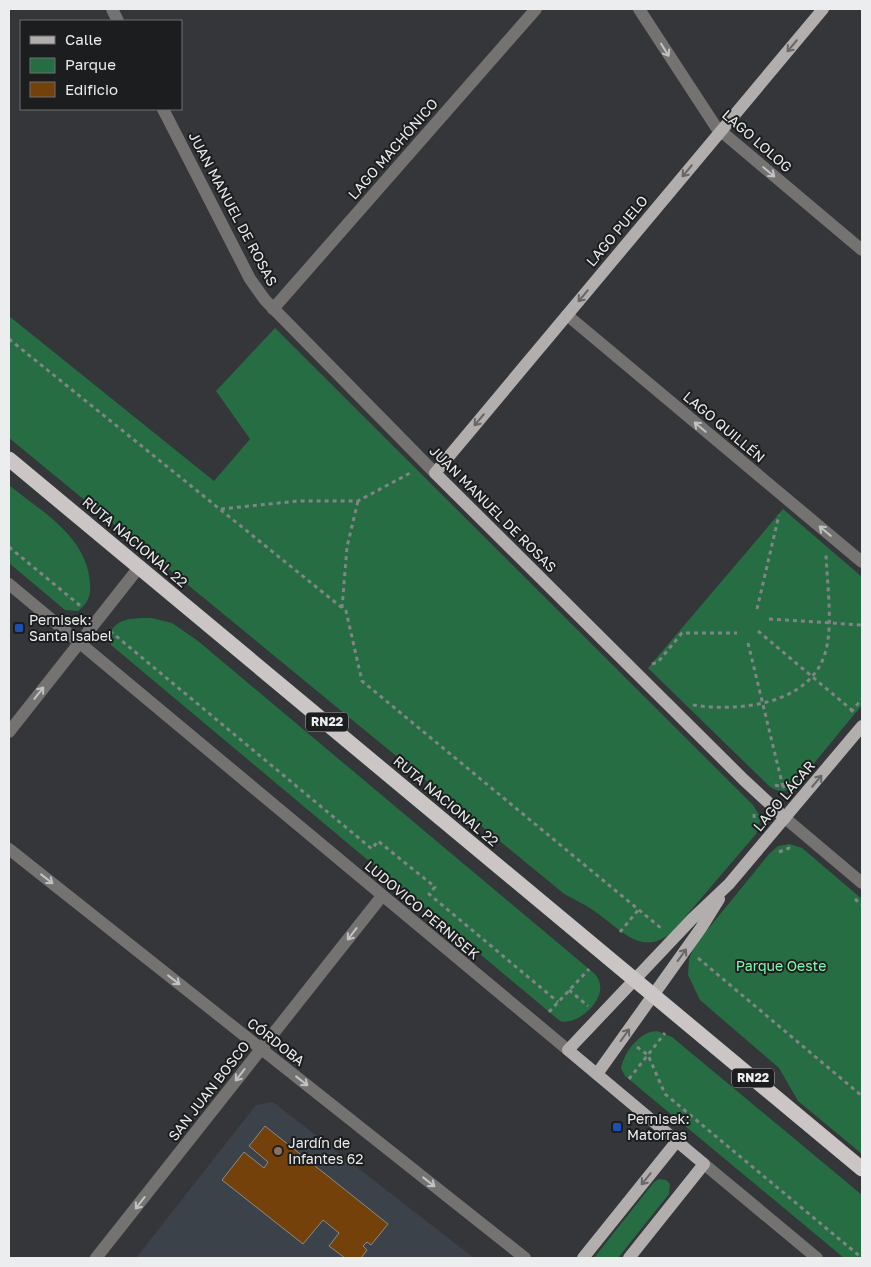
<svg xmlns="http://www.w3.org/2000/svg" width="871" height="1267" viewBox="0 0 871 1267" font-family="'Golos Text',sans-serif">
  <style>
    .built { fill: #3c4249 }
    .green { fill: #266d43 }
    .building { fill: #75410a; stroke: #8c8986 }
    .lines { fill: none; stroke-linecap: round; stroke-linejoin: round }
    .path { stroke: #828486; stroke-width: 3; stroke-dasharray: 4 4; stroke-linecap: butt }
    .minor { stroke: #757372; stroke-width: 12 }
    .major { stroke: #b3aeae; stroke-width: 12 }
    .highway { stroke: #cbc6c5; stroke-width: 15 }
    .oneway { stroke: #686666 }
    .oneway2 { stroke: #c2c2c3 }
    .transit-dot { fill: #1a4fb4; stroke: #1c1d1e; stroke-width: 2 }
    .education-dot { fill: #8d6e63; stroke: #1c1d1e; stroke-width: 2 }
    .labels { text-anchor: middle; stroke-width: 4; stroke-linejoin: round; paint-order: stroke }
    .shield { fill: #1c1d1e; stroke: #adafb0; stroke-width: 1 }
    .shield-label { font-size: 12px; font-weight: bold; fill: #ebedee }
    .street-label { font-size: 14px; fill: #ebedee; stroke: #1c1d1e }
    .poi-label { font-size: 14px; fill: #ebedee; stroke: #1c1d1e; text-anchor: start }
    .park-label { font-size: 14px; fill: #84f9ae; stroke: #1c1d1e }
  </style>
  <rect width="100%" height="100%" fill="#343639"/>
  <polygon class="built" points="273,1102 474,1258 136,1258 256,1105"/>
  <g class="green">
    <path d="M9,316L214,481L250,439L216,391L275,328L753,805L761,818L756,834L674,930C644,959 621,930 597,913C587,905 574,900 563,893L9,438Z"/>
    <path d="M9,485C42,512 88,537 90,584C91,595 88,604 78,611L65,610L9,563Z"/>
    <path d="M783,509L862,577V705L796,785C787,793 777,793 768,785L648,668Z"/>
    <path d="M152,618L172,623L198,641L595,974C614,996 577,1027 560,1021L111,645L109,635C116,617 135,618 152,618Z"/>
    <polygon points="790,844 802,848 862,899 862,1154 798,1101 779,1068 700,1000 688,975 689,959 695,945 769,854 778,846"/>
    <path d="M657,1031L672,1037L862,1195V1258H844L625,1076L621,1068C624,1052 640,1031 657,1031Z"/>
    <polygon points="659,1179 666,1180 670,1184 669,1194 618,1258 594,1258 654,1182"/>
  </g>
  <polygon class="building" points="265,1126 388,1224 371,1245 367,1242 363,1246 367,1250 361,1258 345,1258 329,1246 339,1233 323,1220 303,1244 222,1180 244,1152 264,1168 268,1162 249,1146"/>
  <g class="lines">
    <g class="path">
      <polyline points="9,339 346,611 362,681 662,929"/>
      <polyline points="221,509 298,501 358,501 412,472"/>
      <polyline points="9,547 83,608"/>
      <polyline points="342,608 347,547 358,501"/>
      <polyline points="757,609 779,515"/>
      <polyline points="769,619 862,625"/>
      <polyline points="110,631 372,849 378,841 435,887 429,894 558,1002"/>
      <polyline points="758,631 853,711"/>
      <polyline points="748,643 783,787"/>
      <polyline points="652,664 658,662 682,633 737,633"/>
      <path d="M693,705C739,712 812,705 826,650C833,623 827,583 826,554"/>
      <polyline points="851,712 862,699"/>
      <polyline points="775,785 783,787 790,783"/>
      <polyline points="754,814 755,827"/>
      <polyline points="779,852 789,848 794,849"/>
      <polyline points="855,899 862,905"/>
      <polyline points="620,932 639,909"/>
      <polyline points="698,958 862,1096"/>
      <polyline points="569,990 588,1006"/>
      <polyline points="549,1012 589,969"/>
      <polyline points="637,1047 648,1055 665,1094 862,1258"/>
      <polyline points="629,1079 665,1033"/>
    </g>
    <g class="minor">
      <polyline points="112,9 118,21"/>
      <polyline points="639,9 716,127 862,250"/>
      <polyline points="163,109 250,279 265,300 435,473"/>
      <polyline points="273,309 536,9"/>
      <polyline points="567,315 862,562"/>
      <polyline points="9,584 568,1050"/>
      <polyline points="9,732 140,566"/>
      <polyline points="785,818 862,883"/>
      <polyline points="9,849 525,1258"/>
      <polyline points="704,1164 817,1258"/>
      <polyline points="96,1258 382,896"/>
    </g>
    <g class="major">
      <polyline points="785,818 744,780 435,473 823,9"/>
      <polyline points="597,1074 701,928 719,899"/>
      <polyline points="583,1258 677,1141"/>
      <polyline points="629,1258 704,1164 568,1050 692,919 729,884 862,726"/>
    </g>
    <polyline class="highway" points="9,459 862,1169"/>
  </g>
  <defs><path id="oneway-shaft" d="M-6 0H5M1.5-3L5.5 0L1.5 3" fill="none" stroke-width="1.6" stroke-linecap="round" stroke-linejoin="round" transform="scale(1.25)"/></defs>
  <g class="oneway">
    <use href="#oneway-shaft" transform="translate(792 46) rotate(130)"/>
    <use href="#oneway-shaft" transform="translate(687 171) rotate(130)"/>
    <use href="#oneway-shaft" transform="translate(583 296) rotate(130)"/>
    <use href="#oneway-shaft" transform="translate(479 420) rotate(130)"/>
    <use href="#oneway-shaft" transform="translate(817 781) rotate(-50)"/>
    <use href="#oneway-shaft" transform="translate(682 955) rotate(-54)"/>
    <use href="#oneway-shaft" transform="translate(625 1035) rotate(-54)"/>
    <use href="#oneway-shaft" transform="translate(646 1179) rotate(129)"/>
  </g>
  <g class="oneway2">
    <use href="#oneway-shaft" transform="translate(665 50) rotate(58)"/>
    <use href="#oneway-shaft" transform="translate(769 172) rotate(40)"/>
    <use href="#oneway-shaft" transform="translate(700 427) rotate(-140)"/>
    <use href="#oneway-shaft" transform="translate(825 531) rotate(-140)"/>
    <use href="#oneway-shaft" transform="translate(39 693) rotate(-52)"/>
    <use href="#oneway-shaft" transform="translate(47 879) rotate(38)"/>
    <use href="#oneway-shaft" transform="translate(352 934) rotate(128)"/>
    <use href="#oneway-shaft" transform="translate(174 980) rotate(38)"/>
    <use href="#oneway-shaft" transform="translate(240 1075) rotate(128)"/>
    <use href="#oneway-shaft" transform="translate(302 1081) rotate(38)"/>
    <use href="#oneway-shaft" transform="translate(429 1182) rotate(38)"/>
    <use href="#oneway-shaft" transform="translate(140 1203) rotate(128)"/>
  </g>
  <g class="transit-dot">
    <rect x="14" y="623" width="10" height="10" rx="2.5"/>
    <rect x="612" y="1122" width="10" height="10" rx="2.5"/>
  </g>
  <circle class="education-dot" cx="278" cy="1151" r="5"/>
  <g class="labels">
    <g class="shield">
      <rect x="306" y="712.5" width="42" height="19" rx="4"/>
      <rect x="732" y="1068.5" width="42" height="19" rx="4"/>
    </g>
    <g class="shield-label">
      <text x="327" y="726">RN22</text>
      <text x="753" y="1082">RN22</text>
    </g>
    <g class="street-label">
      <text transform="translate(757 141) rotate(41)" y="5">LAGO LOLOG</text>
      <text transform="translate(393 149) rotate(-49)" y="5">LAGO MACHÓNICO</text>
      <text transform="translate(233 209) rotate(62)" y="5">JUAN MANUEL DE ROSAS</text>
      <text transform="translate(617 231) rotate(-50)" y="5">LAGO PUELO</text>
      <text transform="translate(724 427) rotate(40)" y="5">LAGO QUILLÉN</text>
      <text transform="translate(493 509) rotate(45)" y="5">JUAN MANUEL DE ROSAS</text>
      <text transform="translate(135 542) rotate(40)" y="5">RUTA NACIONAL 22</text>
      <text transform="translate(784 796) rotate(-50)" y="5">LAGO LÁCAR</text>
      <text transform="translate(446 801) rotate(40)" y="5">RUTA NACIONAL 22</text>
      <text transform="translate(422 910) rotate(40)" y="5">LUDOVICO PERNISEK</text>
      <text transform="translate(276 1042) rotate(38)" y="5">CÓRDOBA</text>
      <text transform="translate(209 1091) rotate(-52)" y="5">SAN JUAN BOSCO</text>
    </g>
    <g class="poi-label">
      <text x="29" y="625">Pernisek:<tspan x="29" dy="16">Santa Isabel</tspan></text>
      <text x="627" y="1124">Pernisek:<tspan x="627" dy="16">Matorras</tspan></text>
      <text x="288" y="1148">Jardín de<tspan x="288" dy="16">Infantes 62</tspan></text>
    </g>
    <g class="park-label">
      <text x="781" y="971">Parque Oeste</text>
    </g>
  </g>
  <rect width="871" height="1267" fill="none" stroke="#ebedee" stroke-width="20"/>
  <rect x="20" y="20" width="162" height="90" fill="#1c1d1e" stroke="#6f7071"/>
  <rect x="30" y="36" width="25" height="8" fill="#b3aeae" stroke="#6f7071"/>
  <text x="65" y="45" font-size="15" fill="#ebedee">Calle</text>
  <rect x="30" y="58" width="25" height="15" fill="#266d43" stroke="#6f7071"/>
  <text x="65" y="70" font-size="15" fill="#ebedee">Parque</text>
  <rect x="30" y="82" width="25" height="15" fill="#75410a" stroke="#6f7071"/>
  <text x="65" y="95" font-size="15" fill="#ebedee">Edificio</text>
</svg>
